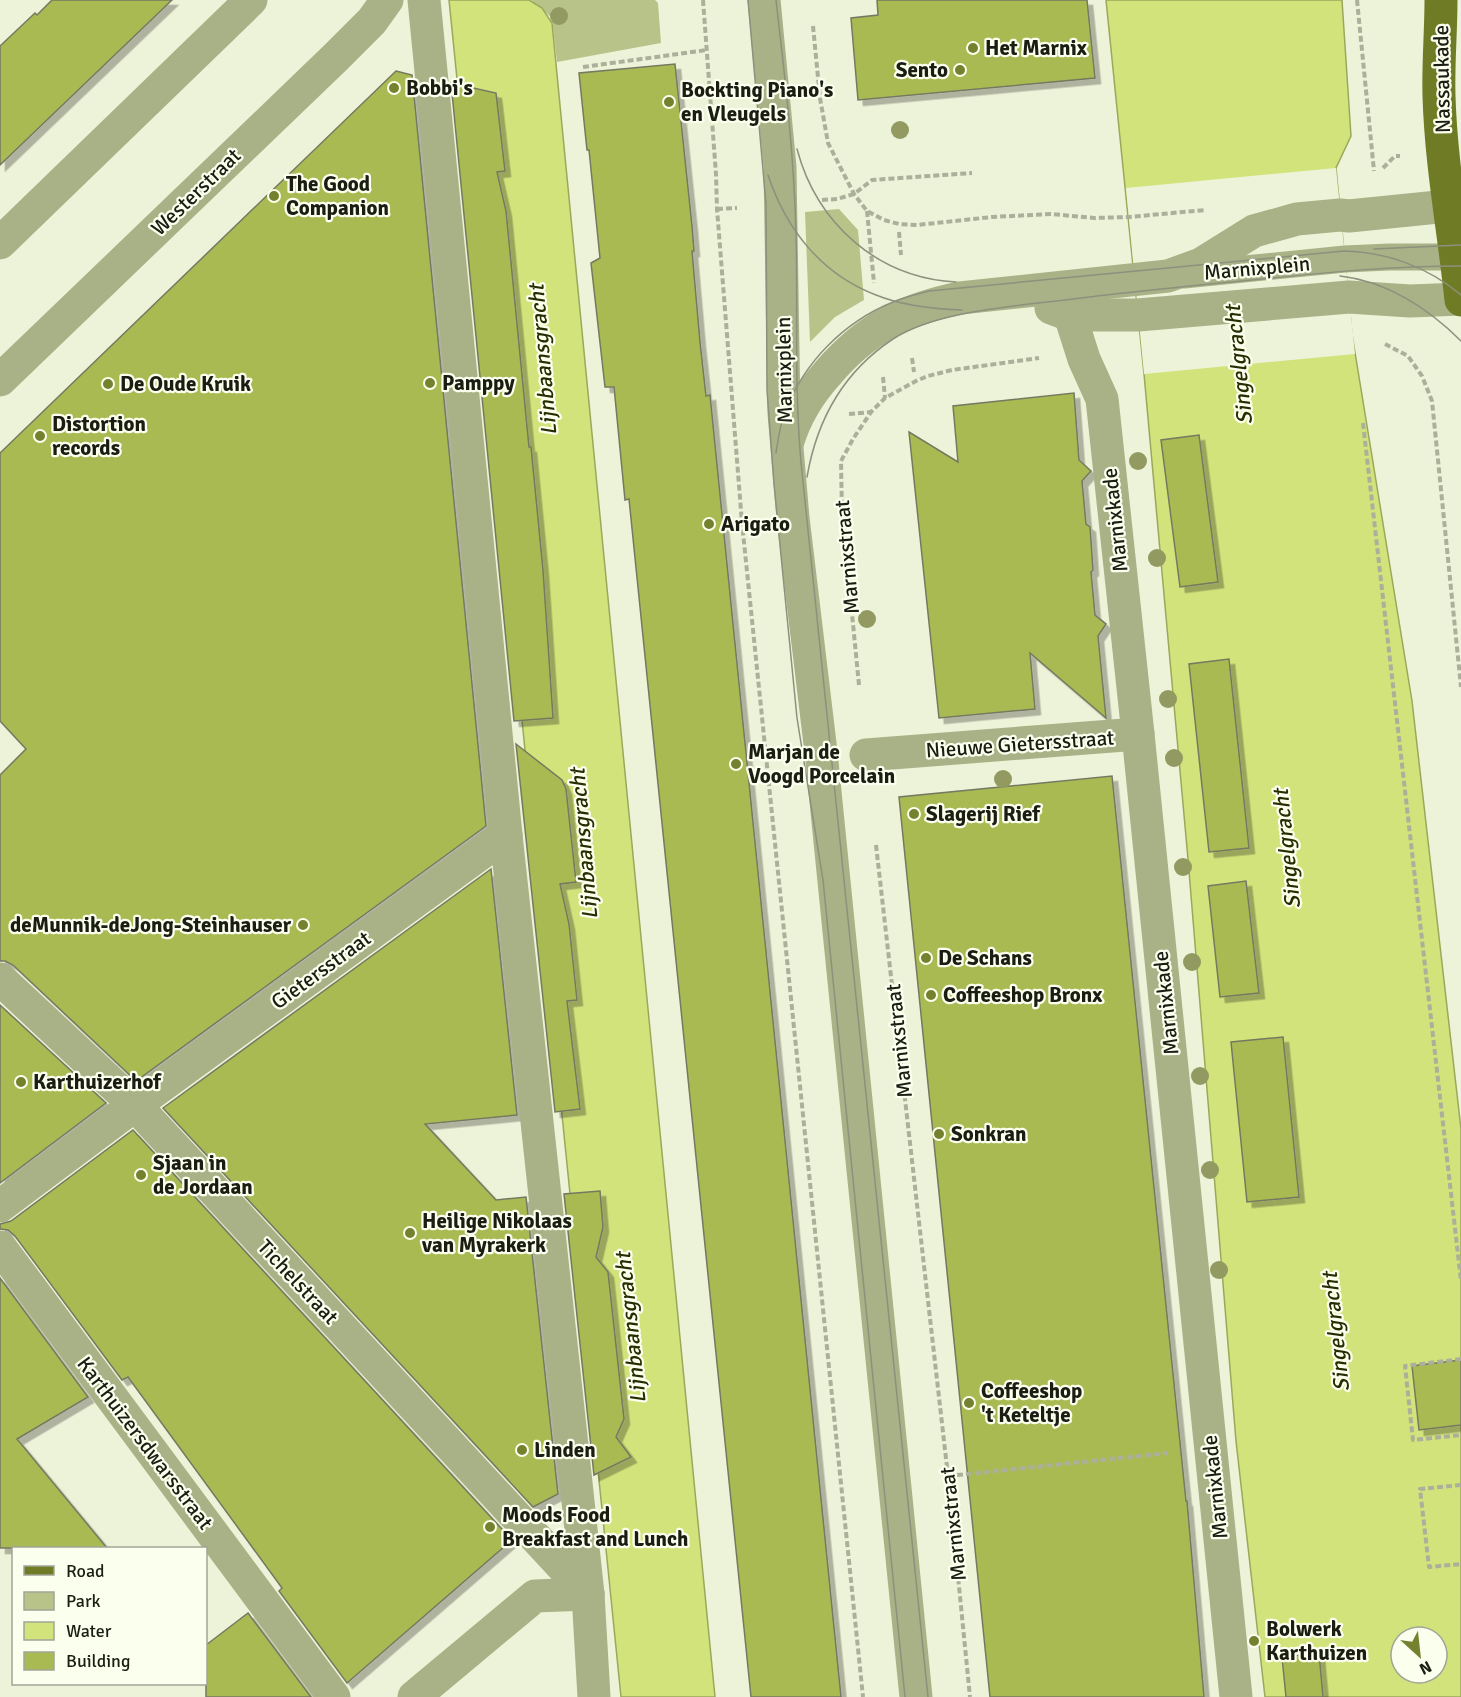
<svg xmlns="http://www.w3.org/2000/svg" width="1461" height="1697" viewBox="0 0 1461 1697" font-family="Signika,sans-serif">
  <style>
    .green { fill: #b8c389 }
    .water { fill: #d2e37c; stroke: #9ba85c; stroke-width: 1.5; fill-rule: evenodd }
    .pier { fill: #edf3d8 }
    .building { fill: #aaba53; stroke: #757961; stroke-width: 1.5; filter: url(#shadow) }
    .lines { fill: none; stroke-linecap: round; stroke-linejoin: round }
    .path { stroke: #abb09a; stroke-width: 4; stroke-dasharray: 6 3; stroke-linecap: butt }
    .service { stroke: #a9b187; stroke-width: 27 }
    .pedestrian { stroke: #a9b187; stroke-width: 33 }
    .minor { stroke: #a9b187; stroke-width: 33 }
    .primary { stroke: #707c25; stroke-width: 33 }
    .tram { stroke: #8c907d; stroke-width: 1.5 }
    .tree { fill: #929a61 }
    .poi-dot { fill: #75812e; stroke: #fbffee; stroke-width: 2 }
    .labels { text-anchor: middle; stroke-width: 4.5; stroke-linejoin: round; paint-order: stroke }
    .poi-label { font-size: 21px; font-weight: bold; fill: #1b1d13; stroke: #fbffee; text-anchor: start }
    .street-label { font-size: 21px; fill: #1b1d13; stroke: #fbffee }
    .water-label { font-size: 22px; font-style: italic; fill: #272d00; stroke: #fbffee }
  </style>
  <defs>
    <filter id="shadow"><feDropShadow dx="5.5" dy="5.5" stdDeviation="0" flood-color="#0004"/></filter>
  </defs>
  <rect width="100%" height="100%" fill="#edf3d8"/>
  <g class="green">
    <polygon points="531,0 655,0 658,3 661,43 557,62 552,18"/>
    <polygon points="839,209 858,230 864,300 835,317 810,342 805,212"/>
  </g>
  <g class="water">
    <polygon points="449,0 529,0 542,8 552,23 715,1697 621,1697"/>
    <path d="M1106,0H1342L1351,136L1336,168L1352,334L1412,701L1461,1129V1697H1265L1236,1441L1188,859L1144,374ZM1401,1637H1437V1673H1401Z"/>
  </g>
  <polygon class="pier" points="1336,168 1355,354 1144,374 1126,188"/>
  <g class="building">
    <polygon points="52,0 172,0 0,165 0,46 35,13 37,15"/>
    <polygon points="877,0 1087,0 1095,78 858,100 851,18 878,15"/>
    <polygon points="675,64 692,226 694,251 692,251 700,342 706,396 710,395 841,1697 751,1697 629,499 625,500 614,387 605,387 591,263 600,258 589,150 587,150 579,73"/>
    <polygon points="396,71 412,75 486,826 136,1081 13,965 5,961 0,961 0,775 26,749 0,721 0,453"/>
    <polygon points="451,83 496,93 505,171 497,172 506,211 529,447 531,447 543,570 553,718 514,721"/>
    <polygon points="1074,393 1079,460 1091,471 1082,481 1086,524 1090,527 1093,570 1091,572 1095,615 1106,624 1098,636 1106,718 1030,653 1035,709 939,718 909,432 958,462 953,406"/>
    <polygon points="1199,435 1218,582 1180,587 1161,440"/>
    <polygon points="1229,659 1249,848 1209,852 1189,664"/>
    <polygon points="516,744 562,780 566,789 576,882 560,884 569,924 577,1000 567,1001 580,1109 555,1112"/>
    <polygon points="1112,776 1186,1501 1187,1501 1204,1697 990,1697 899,797"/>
    <polygon points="491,869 517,1115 425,1124 496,1200 526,1197 558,1494 533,1507 163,1108"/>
    <polygon points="1246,881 1259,993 1220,997 1208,886"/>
    <polygon points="0,1005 106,1103 0,1183"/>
    <polygon points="1283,1037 1299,1197 1247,1202 1231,1042"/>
    <polygon points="133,1130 512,1540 347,1683 279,1591 282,1588 128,1377 122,1380 15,1236 8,1230 0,1229 0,1224 11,1221"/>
    <polygon points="600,1191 603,1227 596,1257 608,1272 624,1419 616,1437 631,1457 594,1475 564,1194"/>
    <polygon points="0,1278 88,1397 17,1439 107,1548 0,1548"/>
    <polygon points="1461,1360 1461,1425 1419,1430 1412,1366"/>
    <polygon points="248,1613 311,1697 206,1697 206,1645"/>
    <polygon points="1319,1653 1323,1697 1286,1697 1282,1657"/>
  </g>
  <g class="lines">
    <g class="path">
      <polyline points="703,0 716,174 717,209 742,523 863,1697"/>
      <polyline points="1357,0 1374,171"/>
      <polyline points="813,26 820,98 828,143 854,194 867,211 884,220 899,224 917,225 992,217 1051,214 1094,218 1129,217 1205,210"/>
      <polyline points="583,67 707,50"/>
      <polyline points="1383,168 1395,156 1400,156"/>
      <polyline points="822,200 837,199 854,194 872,180 972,173"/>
      <polyline points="717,209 737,208"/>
      <polyline points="867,211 874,283"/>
      <polyline points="899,232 901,255"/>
      <polyline points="1385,344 1408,356 1422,376 1432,401 1461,687"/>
      <polyline points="912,358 914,372"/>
      <polyline points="883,377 885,398"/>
      <polyline points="849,414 871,412"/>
      <polyline points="1363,423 1461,1281"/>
      <polyline points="859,685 842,512 841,461 853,439 871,412 885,398 916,381 928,376 952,370 1039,358"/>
      <polyline points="876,845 948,1476 970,1697"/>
      <polyline points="1461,1359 1405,1366 1413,1440 1461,1435"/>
      <polyline points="948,1476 1168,1453"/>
      <polyline points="1461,1485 1420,1489 1429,1567 1461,1564"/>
    </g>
    <polyline class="service" points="1184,275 1345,259 1389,257 1461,257"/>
    <polyline class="pedestrian" points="866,755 1138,734"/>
    <g class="minor">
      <polyline points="424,0 506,835 588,1594 594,1697"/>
      <polyline points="764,0 780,167 784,413 793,518 821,752 916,1697"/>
      <polyline points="0,243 251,0"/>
      <polyline points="1051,308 1070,315 1138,315 1349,297 1410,301 1461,299"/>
      <polyline points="1070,315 1084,359 1102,399 1138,734 1236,1697"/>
      <polyline points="0,380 336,57 372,21 387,0"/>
      <path d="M788,441C796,415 809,394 827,374C865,329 903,310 960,298L1168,276L1201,264L1254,231L1297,219L1340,215L1349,216L1448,206"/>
      <polyline points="0,979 135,1105 588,1594"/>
      <polyline points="0,1206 135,1105 506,835"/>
      <polyline points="0,1247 334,1697"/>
      <polyline points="414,1697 535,1596 588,1594"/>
    </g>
    <path class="primary" d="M1441,0C1441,32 1438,64 1439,96C1441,165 1454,232 1461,300"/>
    <g class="tram">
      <polyline points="748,0 766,204 767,390 774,484 797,718 823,880 905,1697"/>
      <path d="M776,0C785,77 794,155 796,233C798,309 794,385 801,462L928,1697"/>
      <path d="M797,149C817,224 878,278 956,282"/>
      <path d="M768,175C786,229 821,274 876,295C903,306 933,309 962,310"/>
      <polyline points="1374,249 1461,245"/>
      <path d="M1340,276C1387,281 1429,309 1461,341"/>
      <path d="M776,453C778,440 780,424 785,412C804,362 844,322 893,302C905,297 917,294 929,291L1344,251C1387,252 1428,267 1461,295"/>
      <path d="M807,477C817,419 843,372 893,339C937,310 1020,306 1073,299C1136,291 1199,285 1262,279C1329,272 1394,266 1461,266"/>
    </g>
  </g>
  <g class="tree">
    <circle cx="559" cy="16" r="9"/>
    <circle cx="900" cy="130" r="9"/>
    <circle cx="1138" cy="461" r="9"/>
    <circle cx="1157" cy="558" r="9"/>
    <circle cx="867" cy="619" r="9"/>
    <circle cx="1168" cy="699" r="9"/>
    <circle cx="1174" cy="758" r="9"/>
    <circle cx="1003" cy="779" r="9"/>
    <circle cx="1183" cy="867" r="9"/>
    <circle cx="1192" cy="962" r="9"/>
    <circle cx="1200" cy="1076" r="9"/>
    <circle cx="1210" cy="1170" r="9"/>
    <circle cx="1219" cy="1270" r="9"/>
  </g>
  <g class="poi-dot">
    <circle cx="973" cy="48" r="6"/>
    <circle cx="960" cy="70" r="6"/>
    <circle cx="394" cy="88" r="6"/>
    <circle cx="669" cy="102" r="6"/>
    <circle cx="274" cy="196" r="6"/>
    <circle cx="430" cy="383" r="6"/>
    <circle cx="108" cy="384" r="6"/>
    <circle cx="40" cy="436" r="6"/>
    <circle cx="709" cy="524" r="6"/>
    <circle cx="736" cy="764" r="6"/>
    <circle cx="914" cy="814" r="6"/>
    <circle cx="303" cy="925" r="6"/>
    <circle cx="926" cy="958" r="6"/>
    <circle cx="931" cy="995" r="6"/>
    <circle cx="21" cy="1082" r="6"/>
    <circle cx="939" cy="1134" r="6"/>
    <circle cx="141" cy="1175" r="6"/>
    <circle cx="410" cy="1233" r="6"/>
    <circle cx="969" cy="1403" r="6"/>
    <circle cx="522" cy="1450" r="6"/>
    <circle cx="490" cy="1527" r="6"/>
    <circle cx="1254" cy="1641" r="6"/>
  </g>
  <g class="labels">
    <g class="poi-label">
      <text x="985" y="55">Het Marnix</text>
      <text x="948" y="77" text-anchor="end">Sento</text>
      <text x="406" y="95">Bobbi's</text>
      <text x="681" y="97">Bockting Piano's<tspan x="681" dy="24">en Vleugels</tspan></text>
      <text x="286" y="191">The Good<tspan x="286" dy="24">Companion</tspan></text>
      <text x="442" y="390">Pamppy</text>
      <text x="120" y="391">De Oude Kruik</text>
      <text x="52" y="431">Distortion<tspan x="52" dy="24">records</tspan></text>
      <text x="721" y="531">Arigato</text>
      <text x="748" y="759">Marjan de<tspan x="748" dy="24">Voogd Porcelain</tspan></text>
      <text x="926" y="821">Slagerij Rief</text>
      <text x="291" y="932" text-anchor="end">deMunnik-deJong-Steinhauser</text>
      <text x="938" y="965">De Schans</text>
      <text x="943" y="1002">Coffeeshop Bronx</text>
      <text x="33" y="1089">Karthuizerhof</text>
      <text x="951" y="1141">Sonkran</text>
      <text x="153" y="1170">Sjaan in<tspan x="153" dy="24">de Jordaan</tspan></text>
      <text x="422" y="1228">Heilige Nikolaas<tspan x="422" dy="24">van Myrakerk</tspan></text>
      <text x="981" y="1398">Coffeeshop<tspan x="981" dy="24">'t Keteltje</tspan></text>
      <text x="534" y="1457">Linden</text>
      <text x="502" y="1522">Moods Food<tspan x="502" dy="24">Breakfast and Lunch</tspan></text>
      <text x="1266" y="1636">Bolwerk<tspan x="1266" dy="24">Karthuizen</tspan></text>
    </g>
    <g class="street-label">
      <text transform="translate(1442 79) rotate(-91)" y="7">Nassaukade</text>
      <text transform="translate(196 192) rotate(-44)" y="7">Westerstraat</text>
      <text transform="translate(1257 268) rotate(-5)" y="7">Marnixplein</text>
      <text transform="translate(784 370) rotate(-91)" y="7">Marnixplein</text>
      <text transform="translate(1115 520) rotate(-96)" y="7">Marnixkade</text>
      <text transform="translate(847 557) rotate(-95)" y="7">Marnixstraat</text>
      <text transform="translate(1020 744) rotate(-4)" y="7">Nieuwe Gietersstraat</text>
      <text transform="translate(321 970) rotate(-36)" y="7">Gietersstraat</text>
      <text transform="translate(1166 1003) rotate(-96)" y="7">Marnixkade</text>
      <text transform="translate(899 1041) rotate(-96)" y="7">Marnixstraat</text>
      <text transform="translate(298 1282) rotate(47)" y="7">Tichelstraat</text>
      <text transform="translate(145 1443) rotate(53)" y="7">Karthuizersdwarsstraat</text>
      <text transform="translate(1215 1487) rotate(-96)" y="7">Marnixkade</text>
      <text transform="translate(953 1524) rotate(-96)" y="7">Marnixstraat</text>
    </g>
    <g class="water-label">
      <text transform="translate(542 360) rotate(-95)" y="8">Lijnbaansgracht</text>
      <text transform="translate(1238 365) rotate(-96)" y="8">Singelgracht</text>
      <text transform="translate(583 844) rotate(-95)" y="8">Lijnbaansgracht</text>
      <text transform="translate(1286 849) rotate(-96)" y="8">Singelgracht</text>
      <text transform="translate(630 1328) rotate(-96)" y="8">Lijnbaansgracht</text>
      <text transform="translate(1335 1332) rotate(-96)" y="8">Singelgracht</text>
    </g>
  </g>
  <rect x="12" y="1547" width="195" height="138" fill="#fbffee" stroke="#a1a596" stroke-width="1.5"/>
  <rect x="24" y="1566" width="30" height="9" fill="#707c25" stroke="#a1a596" stroke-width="1.5"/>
  <text x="66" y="1577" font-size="18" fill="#1b1d13">Road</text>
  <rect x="24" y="1592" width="30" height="18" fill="#b8c389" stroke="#a1a596" stroke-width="1.5"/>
  <text x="66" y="1607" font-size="18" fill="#1b1d13">Park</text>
  <rect x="24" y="1622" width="30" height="18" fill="#d2e37c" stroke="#a1a596" stroke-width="1.5"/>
  <text x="66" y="1637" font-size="18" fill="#1b1d13">Water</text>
  <rect x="24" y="1652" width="30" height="18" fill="#aaba53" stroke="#a1a596" stroke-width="1.5"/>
  <text x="66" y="1667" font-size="18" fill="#1b1d13">Building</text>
  <g transform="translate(1419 1655) rotate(153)"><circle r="28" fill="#fbffee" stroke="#a1a596" stroke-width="1.5"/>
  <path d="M0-4.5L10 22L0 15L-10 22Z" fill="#75812e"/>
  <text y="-9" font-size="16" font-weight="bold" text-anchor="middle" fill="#1b1d13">N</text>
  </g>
</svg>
